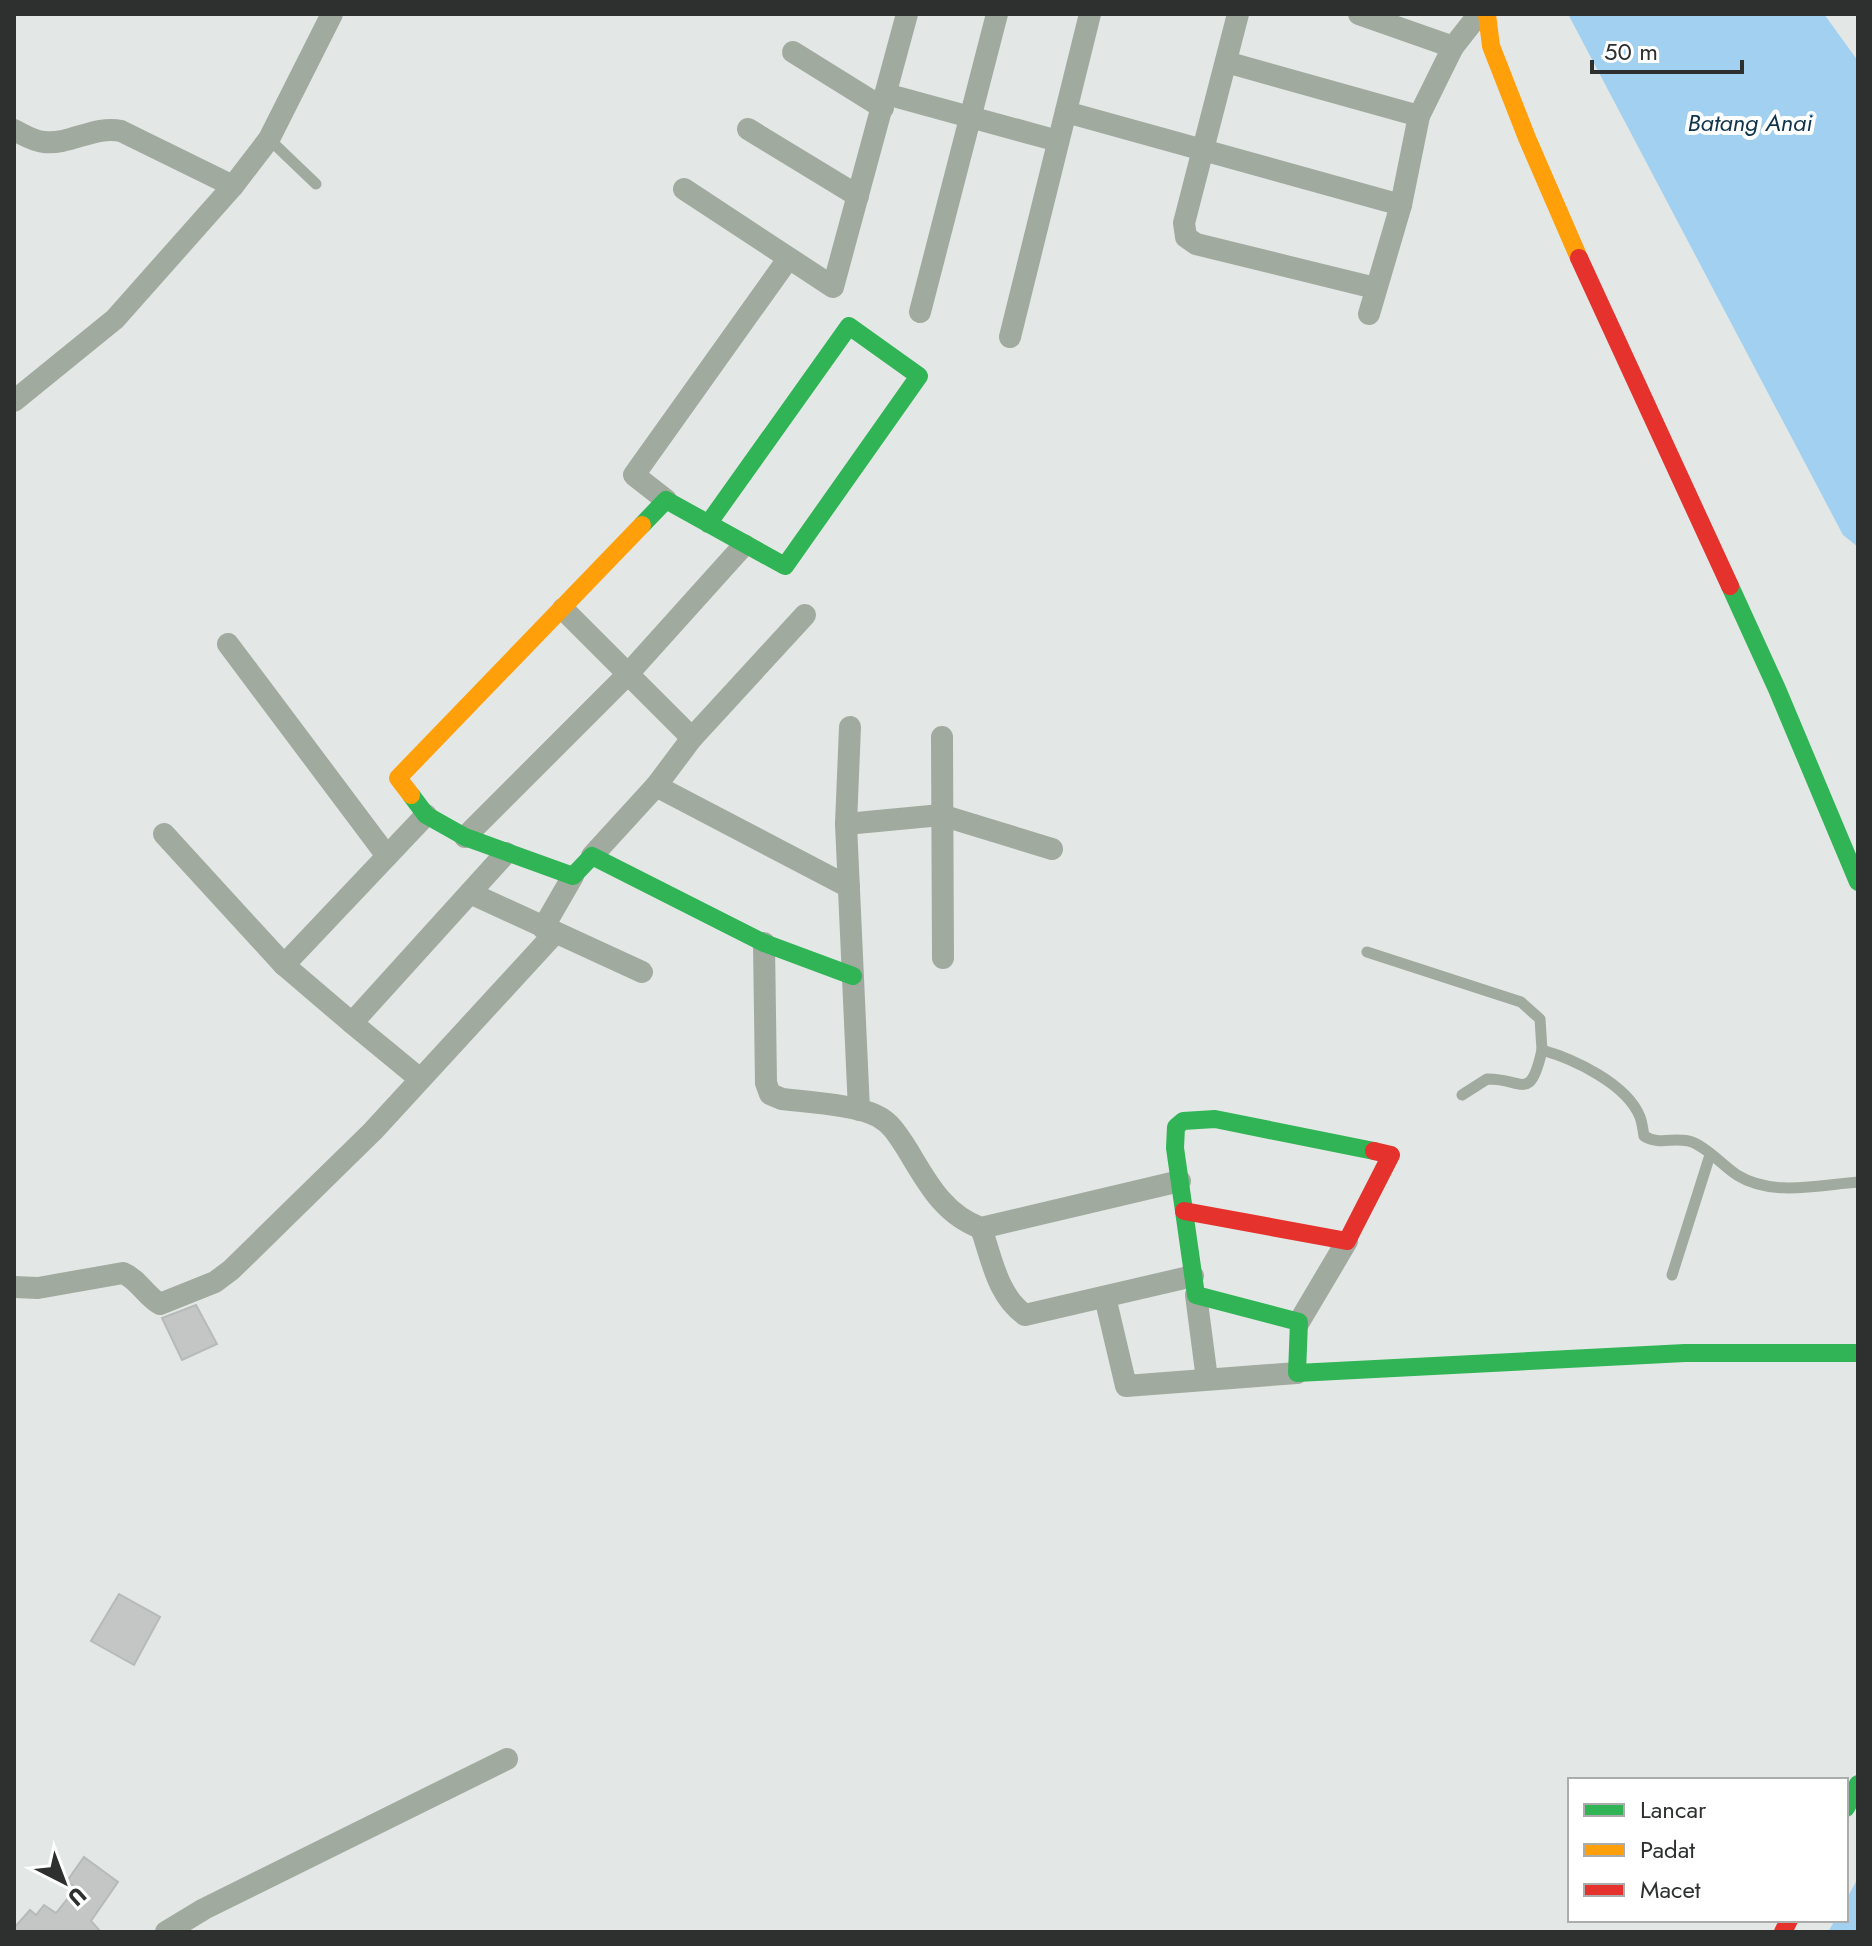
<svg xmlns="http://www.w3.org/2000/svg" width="1872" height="1946" viewBox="0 0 1872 1946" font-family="Jost,sans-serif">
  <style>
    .water { fill: #a1d0f0 }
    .building { fill: #c3c6c5; stroke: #b6bab9; stroke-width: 2 }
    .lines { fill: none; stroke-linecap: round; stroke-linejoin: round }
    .lane { stroke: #a1aa9f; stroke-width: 11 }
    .street { stroke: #a1aa9f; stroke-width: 22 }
    .fast { stroke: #30b455; stroke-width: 18 }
    .slow { stroke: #ff9f0a; stroke-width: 18 }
    .jam { stroke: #e5322d; stroke-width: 18 }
    .labels { text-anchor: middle; stroke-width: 8; stroke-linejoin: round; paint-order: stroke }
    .water-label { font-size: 24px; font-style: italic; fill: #10344c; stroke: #fff }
  </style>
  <rect width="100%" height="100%" fill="#e3e8e6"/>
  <g class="water">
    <polygon points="1568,14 1824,14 1858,61 1858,547 1843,535"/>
    <polygon points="1858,1878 1858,1932 1828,1932 1835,1920 1846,1920 1846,1900"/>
  </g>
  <g class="building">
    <polygon points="196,1305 217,1344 182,1360 162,1318"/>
    <polygon points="119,1594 160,1617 134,1665 91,1641"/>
    <polygon points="84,1857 118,1882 91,1921 101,1932 14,1932 14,1928 30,1910 36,1915 44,1905 56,1913 76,1888 67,1881"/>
  </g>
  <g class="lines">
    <g class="lane">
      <polyline points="269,139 316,184"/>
      <polyline points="1367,952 1521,1002 1540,1019 1542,1050"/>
      <path d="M1462,1095L1487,1079C1522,1078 1530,1104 1542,1050C1574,1059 1627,1084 1640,1117C1642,1122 1643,1130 1644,1136C1660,1146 1675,1136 1692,1142C1708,1148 1722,1165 1737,1175C1772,1197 1819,1185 1858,1182"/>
      <polyline points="1672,1275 1710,1155"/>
    </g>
    <g class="street">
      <polyline points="1238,14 1184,223 1186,237 1196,244 1375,288"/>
      <polyline points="1359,14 1453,47"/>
      <polyline points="793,52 883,108"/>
      <polyline points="1226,62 1419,116"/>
      <polyline points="886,94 1058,141"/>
      <polyline points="1066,112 1401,205"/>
      <polyline points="748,129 858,196"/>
      <path d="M14,130C24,135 33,141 44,142C70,145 95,125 121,131L233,186"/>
      <polyline points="684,189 833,287 907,14"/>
      <polyline points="920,312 997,14"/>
      <polyline points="1369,314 1401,205 1419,116 1453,47 1479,14"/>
      <polyline points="1010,337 1090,14"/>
      <polyline points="14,401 115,319 233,186 269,139 332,14"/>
      <polyline points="666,500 634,475 788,259"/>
      <polyline points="563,609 692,738"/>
      <polyline points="228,644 387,856"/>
      <polyline points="850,727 846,824 859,1110"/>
      <polyline points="942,737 943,958"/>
      <polyline points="656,786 849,887"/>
      <polyline points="846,824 941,815 1052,849"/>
      <polyline points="164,834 284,965"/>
      <polyline points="465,837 627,675 744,545"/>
      <polyline points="592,856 656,786 692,738 805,615"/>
      <polyline points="470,893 642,972"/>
      <polyline points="543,928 573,876"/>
      <path d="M764,943L766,1083L770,1094L782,1099C806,1102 860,1105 879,1117C892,1124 899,1137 907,1149C927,1182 943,1214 981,1228L1180,1181"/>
      <polyline points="352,1023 284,965 426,815"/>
      <polyline points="420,1079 352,1023 506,853"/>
      <path d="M981,1228C992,1259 997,1295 1025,1315L1193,1276"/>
      <path d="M14,1287L38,1288L123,1273C138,1279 146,1296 160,1304L215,1282L231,1270L373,1131L555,933"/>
      <polyline points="1196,1295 1207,1379"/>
      <polyline points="1105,1297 1126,1386 1297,1373"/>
      <polyline points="1299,1322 1347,1241"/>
      <polyline points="166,1932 204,1909 507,1759"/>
    </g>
    <g class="fast">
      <polyline points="642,525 666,500 785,566 919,376 849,326 708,524"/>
      <polyline points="1730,586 1777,689 1858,882"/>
      <polyline points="411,795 426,815 465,837 573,876 592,856 764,943 853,976"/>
      <polyline points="1374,1151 1215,1119 1183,1121 1176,1127 1175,1148 1196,1295 1299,1322 1297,1373 1685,1353 1858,1353"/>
      <polyline points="1846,1808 1858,1784"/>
    </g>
    <g class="slow">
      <polyline points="1487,14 1491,46 1527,138 1579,258"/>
      <polyline points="411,795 398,778 642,525"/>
    </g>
    <g class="jam">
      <polyline points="1579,258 1730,586"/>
      <polyline points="1184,1211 1347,1241 1391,1155 1374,1151"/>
      <polyline points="1783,1932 1789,1920"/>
    </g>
  </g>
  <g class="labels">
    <g class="water-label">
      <text x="1750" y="131">Batang Anai</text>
    </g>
  </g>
  <rect width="1872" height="1946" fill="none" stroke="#2d302f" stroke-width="32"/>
  <rect x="1568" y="1778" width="280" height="144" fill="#ffffff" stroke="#abacac" stroke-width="2"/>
  <rect x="1584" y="1804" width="40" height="12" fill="#30b455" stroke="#abacac" stroke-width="2"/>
  <text x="1640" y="1818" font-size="24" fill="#2d302f">Lancar</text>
  <rect x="1584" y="1844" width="40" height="12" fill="#ff9f0a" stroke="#abacac" stroke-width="2"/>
  <text x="1640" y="1858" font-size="24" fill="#2d302f">Padat</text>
  <rect x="1584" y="1884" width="40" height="12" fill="#e5322d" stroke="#abacac" stroke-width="2"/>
  <text x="1640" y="1898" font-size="24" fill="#2d302f">Macet</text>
  <g transform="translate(64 1882) rotate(138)" stroke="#ffffff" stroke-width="6" paint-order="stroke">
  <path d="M0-6L14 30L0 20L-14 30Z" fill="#2d302f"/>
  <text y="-12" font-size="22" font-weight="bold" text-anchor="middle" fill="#2d302f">U</text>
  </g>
  <path d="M1592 60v12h150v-12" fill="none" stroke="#2d302f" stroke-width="4"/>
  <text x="1604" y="60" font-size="24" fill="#2d302f" stroke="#ffffff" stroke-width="6" paint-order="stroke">50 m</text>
</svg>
